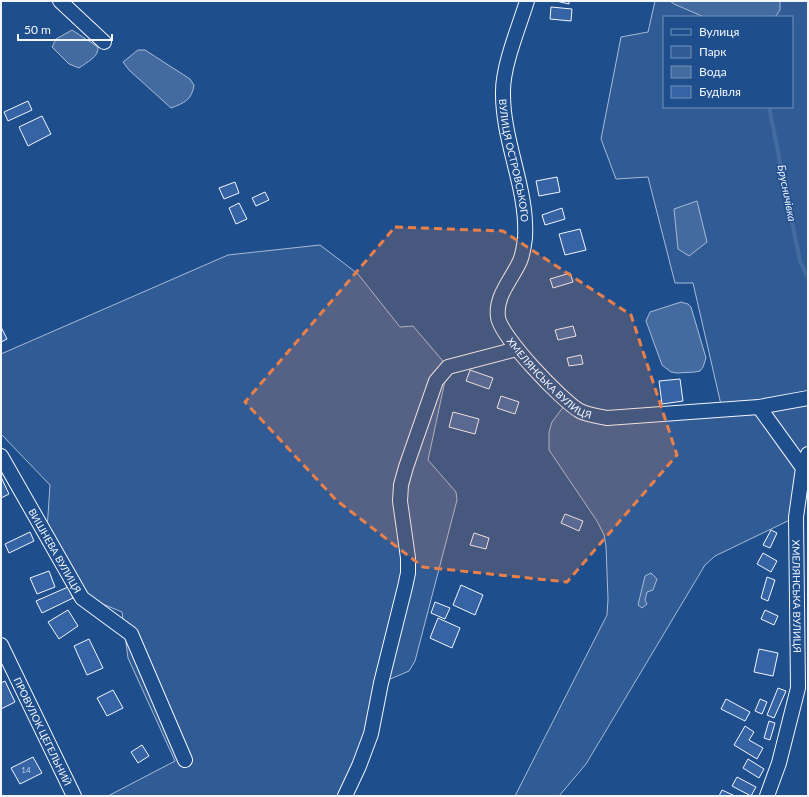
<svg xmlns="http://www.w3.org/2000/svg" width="809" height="797" viewBox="0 0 809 797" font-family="Lato,sans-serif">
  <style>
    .green { fill: #305b95; stroke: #a8bbd7; fill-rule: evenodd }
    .water { fill: #446ba0; stroke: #a8bbd7 }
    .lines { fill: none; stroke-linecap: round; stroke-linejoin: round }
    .stream { stroke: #446ba0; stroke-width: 4 }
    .building { fill: #3563a3; stroke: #f2f6ff }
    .minor-casing { stroke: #f2f6ff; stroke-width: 16 }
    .minor { stroke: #1f4e8c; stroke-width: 14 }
    .marked { fill: #ea8049; fill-opacity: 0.2; stroke: #ea8049; stroke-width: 3; stroke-dasharray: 8 5; stroke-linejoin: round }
    .labels { text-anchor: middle; stroke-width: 3; stroke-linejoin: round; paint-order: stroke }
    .number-label { font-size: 8px; fill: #c3d1e8 }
    .street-label { font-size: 10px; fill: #f2f6ff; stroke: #1f4e8c }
    .water-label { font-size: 11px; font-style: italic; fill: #f2f6ff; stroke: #1f4e8c }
  </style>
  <rect width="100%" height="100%" fill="#1f4e8c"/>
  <g class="green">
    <path d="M655,1H808V454L796,517L715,556L705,565L586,764L559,796H515L607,615L608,599L606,546L604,535L597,521L549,450V432L552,422L567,402L581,412L722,409L693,283H675L648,177L616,179L601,139L621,37L648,32ZM664,17H792V107H664Z"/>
    <polygon points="320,245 358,274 400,327 413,326 448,367 428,460 456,492 457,500 415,661 409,671 381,683 345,796 108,796 175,761 128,658 122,612 88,598 47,530 50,485 1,434 1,354 228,255"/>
  </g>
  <g class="water">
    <polygon points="670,1 780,1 780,10 775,17 704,17 674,4"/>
    <path d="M72,30L98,47C99,57 87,62 79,68L69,64L52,47L56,39Z"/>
    <path d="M138,50H145L190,79L194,85C192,100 184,103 171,108L129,70L123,62Z"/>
    <polygon points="697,201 707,242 689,256 678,249 674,209"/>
    <polygon points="681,302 688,304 691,307 706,358 703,367 700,371 695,372 677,373 671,372 662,365 646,321 650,312"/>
    <polygon points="651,573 657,579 653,590 647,592 645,600 647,604 642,608 638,605 645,576"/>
  </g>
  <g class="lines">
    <polyline class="stream" points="769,107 800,261 808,278"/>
  </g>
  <g class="building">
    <polygon points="556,1 569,1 569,4"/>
    <polygon points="551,7 572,9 571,21 550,19"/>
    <polygon points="28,101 32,110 8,121 4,112"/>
    <polygon points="42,116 51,134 28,146 19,127"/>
    <polygon points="557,177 560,192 539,196 536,181"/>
    <polygon points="235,182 239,193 224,199 219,188"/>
    <polygon points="265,192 269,200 256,206 252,198"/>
    <polygon points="239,203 247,219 236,224 229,208"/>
    <polygon points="562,208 565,219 545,225 542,215"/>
    <polygon points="580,229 586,250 565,255 559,234"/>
    <polygon points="570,273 573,282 553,288 550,279"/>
    <polygon points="573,326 576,336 558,340 555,330"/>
    <polygon points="1,327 7,339 1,342"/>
    <polygon points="581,355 583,364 569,366 567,358"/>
    <polygon points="470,370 493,378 489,389 466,381"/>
    <polygon points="680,379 683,401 662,404 659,381"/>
    <polygon points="501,396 519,402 515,414 497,408"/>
    <polygon points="453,412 479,419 475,434 449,427"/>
    <polygon points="1,477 9,494 1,498"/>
    <polygon points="565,514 583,521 579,531 561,523"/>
    <polygon points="771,530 777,533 770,548 763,545"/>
    <polygon points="30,532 34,541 9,553 5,544"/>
    <polygon points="474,533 489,538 486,549 470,545"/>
    <polygon points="763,553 777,561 771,572 757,564"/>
    <polygon points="49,571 55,587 37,594 30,578"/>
    <polygon points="767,577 775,580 768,601 761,598"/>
    <polygon points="461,585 483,595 475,615 453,605"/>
    <polygon points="68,587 73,598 42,613 36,601"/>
    <polygon points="435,602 450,608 445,619 431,613"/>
    <polygon points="68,610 78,626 59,639 48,622"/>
    <polygon points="765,610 778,616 774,625 761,619"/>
    <polygon points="438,618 460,628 452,648 430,638"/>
    <polygon points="89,639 103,668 87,675 74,646"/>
    <polygon points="759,649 778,653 773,676 754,672"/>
    <polygon points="5,681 15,702 1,709 1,683"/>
    <polygon points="778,688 786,691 774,718 767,715"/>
    <polygon points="113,690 123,708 107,716 97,698"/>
    <polygon points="726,699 750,712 745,721 721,709"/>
    <polygon points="760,699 767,702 762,714 755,711"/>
    <polygon points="769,721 775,723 770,740 764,738"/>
    <polygon points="745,726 754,732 749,740 763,748 757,759 734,745"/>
    <polygon points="142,745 149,756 138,763 131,752"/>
    <polygon points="33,757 42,773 20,784 11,768"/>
    <polygon points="748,759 764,769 759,778 743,768"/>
    <polygon points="737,777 756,787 751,796 732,786"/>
    <polygon points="722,790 735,796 719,796"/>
  </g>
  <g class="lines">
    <g class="minor-casing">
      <g id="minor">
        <polyline points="60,1 104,42"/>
        <path id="s1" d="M527,1C519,27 503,65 503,91C502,141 528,188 525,238C524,246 523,254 520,261C512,279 495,296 498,317C500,336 562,401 580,411C588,415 598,416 607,418L759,407L808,398"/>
        <path id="s2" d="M759,407L803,468L796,517L798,688L779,763L767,796"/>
        <path id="s3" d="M1,456L82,598L131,634L185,760"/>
        <polyline points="803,468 808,454"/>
        <path id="s4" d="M1,645L74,796"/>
        <polyline points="345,796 359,766 371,734 381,683 405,587 408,573 408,558 400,501 401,485 406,467 436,381 448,367 517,349"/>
      </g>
    </g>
    <use href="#minor" class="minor"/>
  </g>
  <path class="marked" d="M395,227L503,231L631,315L677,455L567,582L423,567L336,500L245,402Z"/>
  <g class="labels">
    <g class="number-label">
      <text x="26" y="773">14</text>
    </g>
    <g class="street-label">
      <text dy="4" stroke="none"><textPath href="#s1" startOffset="164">ВУЛИЦЯ ОСТРОВСЬКОГО</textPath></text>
      <text dy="4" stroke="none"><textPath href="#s1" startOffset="409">ХМЕЛЯНСЬКА ВУЛИЦЯ</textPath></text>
      <text dy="4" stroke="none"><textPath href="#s3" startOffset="109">ВИШНЕВА ВУЛИЦЯ</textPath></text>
      <text dy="4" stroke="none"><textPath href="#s2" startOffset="204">ХМЕЛЯНСЬКА ВУЛИЦЯ</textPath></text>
      <text dy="4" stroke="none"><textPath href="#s4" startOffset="96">ПРОВУЛОК ЦЕГЕЛЬНИЙ</textPath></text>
    </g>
    <g class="water-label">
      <text transform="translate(787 193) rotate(79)" y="4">Брусничівка</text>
    </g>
  </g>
  <rect width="809" height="797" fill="none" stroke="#f2f6ff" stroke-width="4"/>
  <rect x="663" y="16" width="130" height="92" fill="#1f4e8c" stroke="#7391ba"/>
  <rect x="671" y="29" width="20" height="6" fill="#1f4e8c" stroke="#7391ba"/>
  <text x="699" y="36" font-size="12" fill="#f2f6ff">Вулиця</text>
  <rect x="671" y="46" width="20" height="12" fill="#305b95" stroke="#7391ba"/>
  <text x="699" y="56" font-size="12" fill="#f2f6ff">Парк</text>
  <rect x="671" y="66" width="20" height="12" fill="#446ba0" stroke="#7391ba"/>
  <text x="699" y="76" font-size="12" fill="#f2f6ff">Вода</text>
  <rect x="671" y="86" width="20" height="12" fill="#3563a3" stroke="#7391ba"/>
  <text x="699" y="96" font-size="12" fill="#f2f6ff">Будівля</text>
  <path d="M18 34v6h94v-6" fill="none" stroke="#f2f6ff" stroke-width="2"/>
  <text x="24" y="34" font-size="12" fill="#f2f6ff" stroke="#1f4e8c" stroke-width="3" paint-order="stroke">50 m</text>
</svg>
